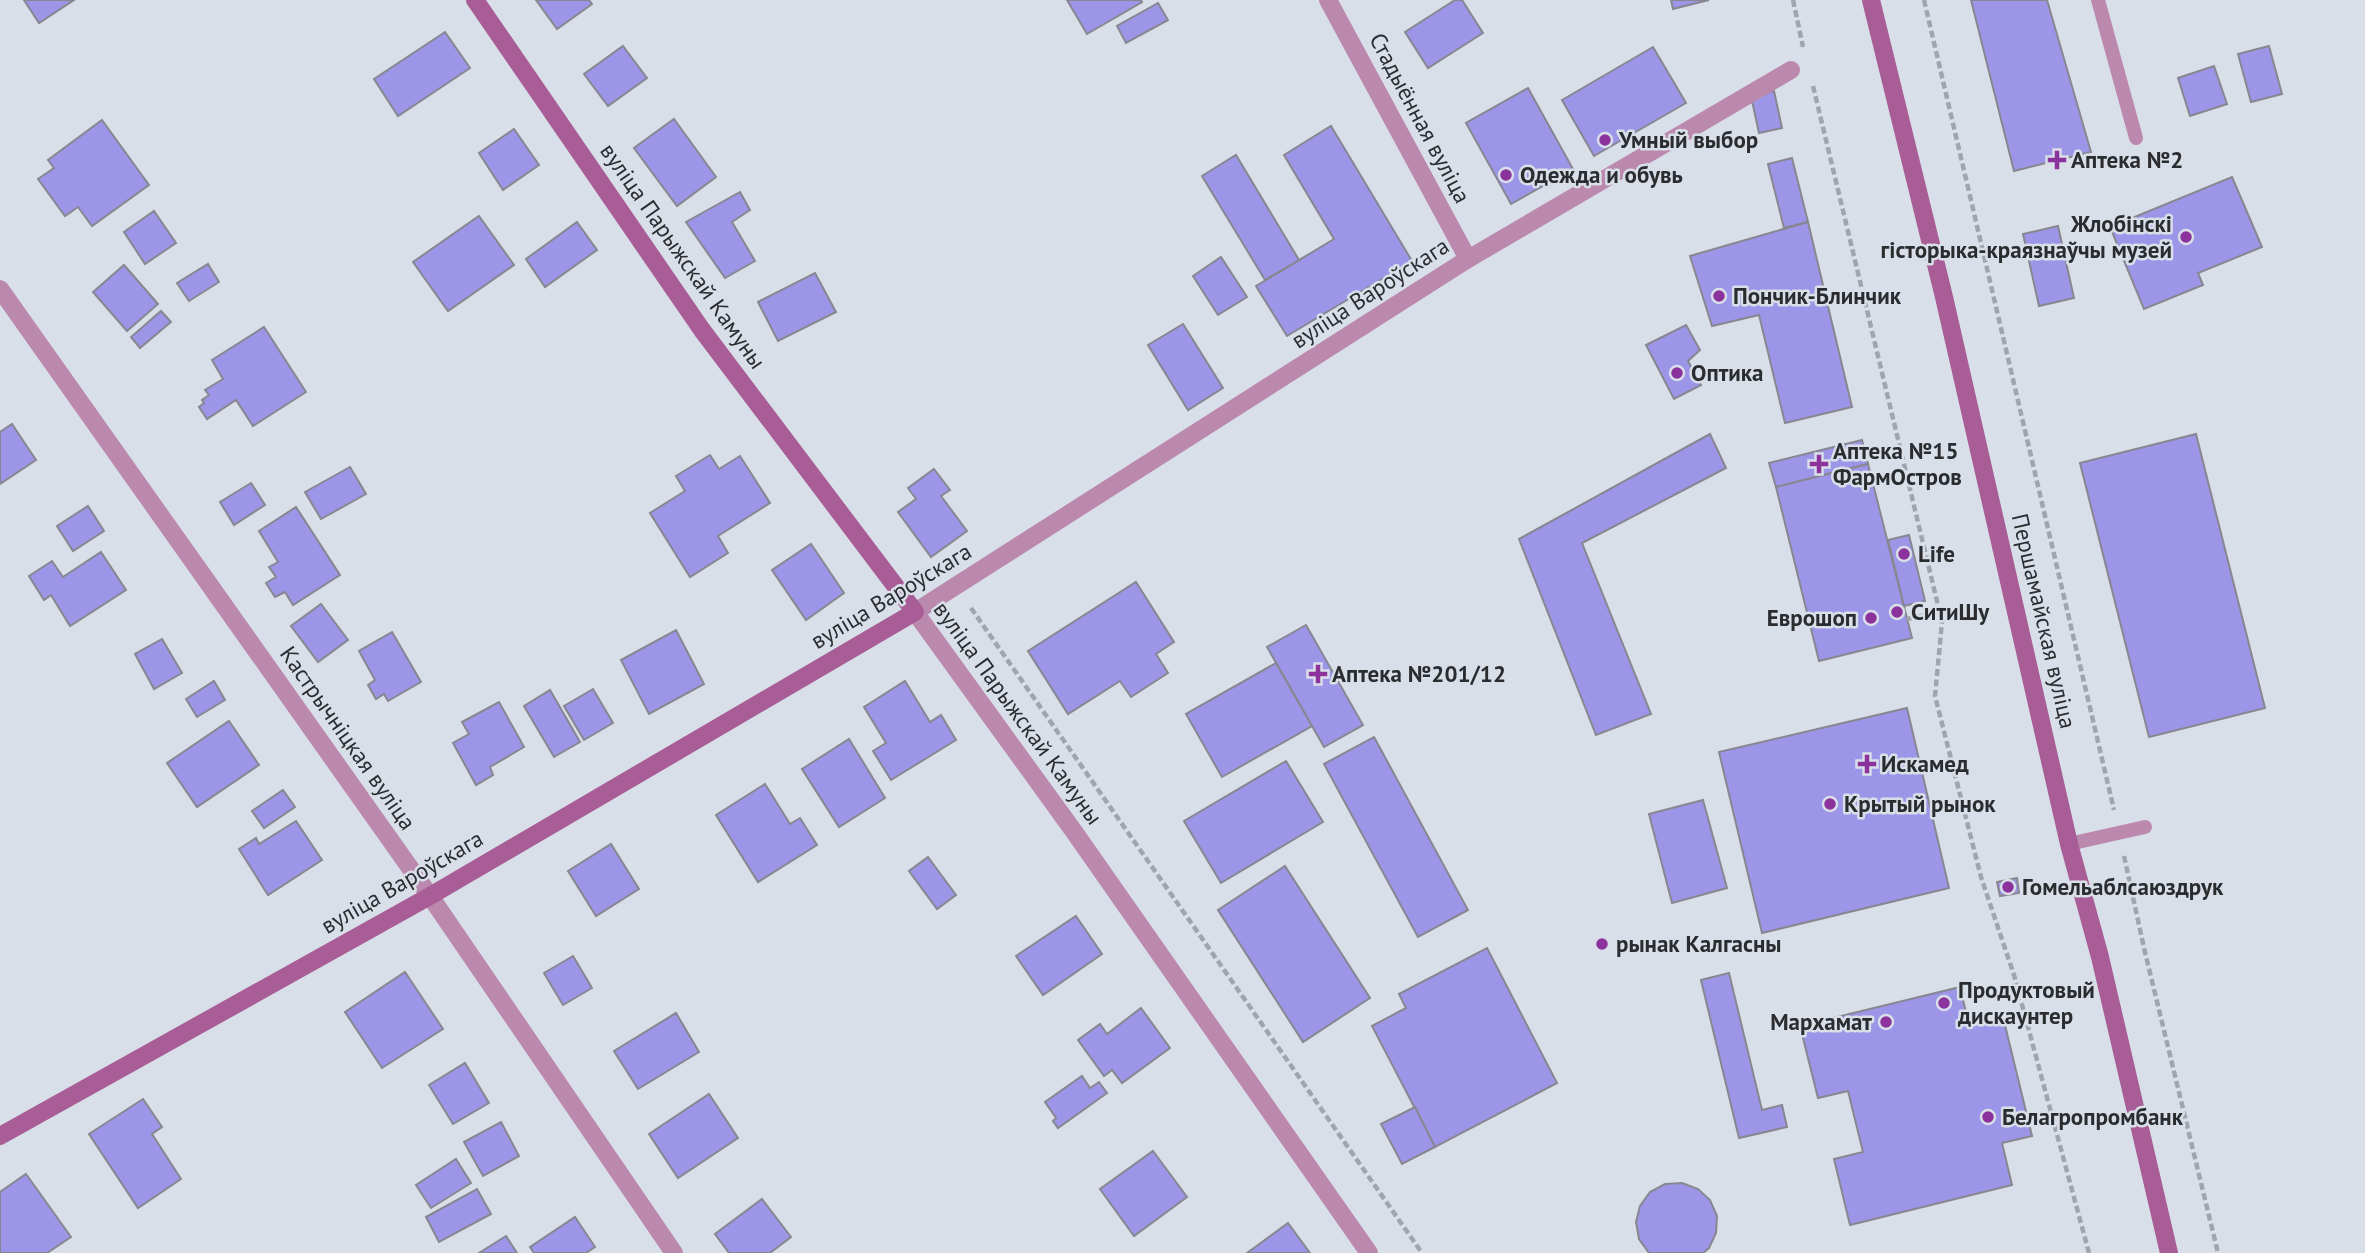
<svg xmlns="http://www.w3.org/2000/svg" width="2365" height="1253" viewBox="0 0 2365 1253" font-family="'PT Sans',sans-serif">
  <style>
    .building { fill: #9d95e7; stroke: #888791; stroke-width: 2 }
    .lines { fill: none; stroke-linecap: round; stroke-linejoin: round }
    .path { stroke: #a0a5ac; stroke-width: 4.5; stroke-dasharray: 7 3.5; stroke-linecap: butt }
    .lane { stroke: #bc89ae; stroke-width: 14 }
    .street { stroke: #bc89ae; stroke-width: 18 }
    .secondary { stroke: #a85d96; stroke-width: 18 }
    .poi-dot { fill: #8c329d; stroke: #d9dfe8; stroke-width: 2.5 }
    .labels { text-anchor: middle; stroke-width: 5; stroke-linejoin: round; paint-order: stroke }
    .street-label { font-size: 23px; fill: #2a2c30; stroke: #d9dfe8 }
    .poi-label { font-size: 23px; font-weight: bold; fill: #2a2c30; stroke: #d9dfe8; text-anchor: start }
  </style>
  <rect width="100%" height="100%" fill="#d9dfe8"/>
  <g class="building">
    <polygon points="24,0 74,0 39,23"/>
    <polygon points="536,0 589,0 592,4 557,29"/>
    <polygon points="1067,0 1141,0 1142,2 1087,34"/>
    <polygon points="1455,0 1462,0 1483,33 1428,68 1405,32"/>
    <polygon points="1671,0 1709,0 1673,9"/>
    <polygon points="1971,0 2047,0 2091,152 2014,171"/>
    <polygon points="1158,3 1168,20 1126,43 1117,26"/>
    <polygon points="445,32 470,68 398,116 374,79"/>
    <polygon points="623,46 647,78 608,106 584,74"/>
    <polygon points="2269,46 2282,94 2251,102 2238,54"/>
    <polygon points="1653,47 1686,103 1594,156 1562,100"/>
    <polygon points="2214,66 2227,104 2190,116 2178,78"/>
    <polygon points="1528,88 1573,169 1511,204 1466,123"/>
    <polygon points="1774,91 1782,128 1759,133 1751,96"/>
    <polygon points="674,119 716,177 677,206 634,148"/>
    <polygon points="102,120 149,185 92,226 78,207 65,216 38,179 54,168 48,160"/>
    <polygon points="1331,126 1412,261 1287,336 1256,286 1334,239 1284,155"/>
    <polygon points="514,129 539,165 503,190 479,153"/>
    <polygon points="1236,155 1299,260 1265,280 1202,176"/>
    <polygon points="1792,158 1808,222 1784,228 1768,164"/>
    <polygon points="2232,177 2262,247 2198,273 2203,285 2144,309 2110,227"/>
    <polygon points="740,192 750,210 732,222 755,261 725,278 686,222"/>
    <polygon points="154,211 176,243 145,264 124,232"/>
    <polygon points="479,216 514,265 448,311 413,262"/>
    <polygon points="577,222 597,250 545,287 526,259"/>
    <polygon points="1808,222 1852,407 1785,423 1759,315 1712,326 1690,256"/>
    <polygon points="2058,226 2074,298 2039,306 2023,234"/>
    <polygon points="1221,257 1247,297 1218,315 1193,276"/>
    <polygon points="208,264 219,282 189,301 177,283"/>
    <polygon points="124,265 158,304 127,331 93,292"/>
    <polygon points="815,273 836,312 778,341 758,302"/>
    <polygon points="161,311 171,322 140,348 131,337"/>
    <polygon points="1183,324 1223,388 1188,410 1148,345"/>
    <polygon points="1686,325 1700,350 1688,361 1701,385 1674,399 1646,345"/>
    <polygon points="264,327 306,392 253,426 236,400 207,419 199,407 204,403 202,400 209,395 205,390 223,379 212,360"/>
    <polygon points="12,424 36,460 0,484 0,432"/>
    <polygon points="1710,434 1726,468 1582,543 1651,714 1596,735 1519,539"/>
    <polygon points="2196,434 2265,708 2149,737 2080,463"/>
    <polygon points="1862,440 1868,464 1776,487 1769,463"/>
    <polygon points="710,455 719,469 740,456 770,503 718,536 728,553 690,577 650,513 685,491 676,476"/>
    <polygon points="1868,464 1912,638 1819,661 1776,487"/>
    <polygon points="350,467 366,494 321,519 305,492"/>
    <polygon points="934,469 950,490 941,496 967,531 931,557 898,512 916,499 908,488"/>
    <polygon points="251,483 265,505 234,525 220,502"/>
    <polygon points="88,506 104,531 73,551 57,526"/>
    <polygon points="296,507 340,575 293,605 285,592 275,597 266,583 276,577 269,567 278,562 259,531"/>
    <polygon points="1909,535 1925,601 1904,606 1888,540"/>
    <polygon points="811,544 844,593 806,620 772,570"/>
    <polygon points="101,552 126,590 70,626 51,595 44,600 29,576 52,561 63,577"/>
    <polygon points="1136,582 1174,642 1156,654 1168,673 1131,697 1120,681 1068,714 1028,651"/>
    <polygon points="321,604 348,640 318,662 291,626"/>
    <polygon points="1306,625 1363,725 1324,747 1267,647"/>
    <polygon points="676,630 704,684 649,714 621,660"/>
    <polygon points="392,632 421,682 388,701 384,694 376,699 368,685 375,680 359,651"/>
    <polygon points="162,639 182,673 154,689 135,654"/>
    <polygon points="1276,663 1312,726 1222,777 1186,714"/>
    <polygon points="214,681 225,700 197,717 186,699"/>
    <polygon points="905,681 930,722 941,715 956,740 891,780 873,751 886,743 864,707"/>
    <polygon points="593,689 613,723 584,740 564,706"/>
    <polygon points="550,690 580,742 554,757 524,706"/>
    <polygon points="499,702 524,747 490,767 493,775 476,785 453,743 469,734 462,722"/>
    <polygon points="1907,708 1949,888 1762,933 1719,752"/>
    <polygon points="229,721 259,765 197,807 167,763"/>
    <polygon points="1374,737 1468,910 1418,937 1324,764"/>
    <polygon points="849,739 885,798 839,827 802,769"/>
    <polygon points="1286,761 1323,822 1221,883 1184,821"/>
    <polygon points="765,784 790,824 800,818 817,845 758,882 716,815"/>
    <polygon points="283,790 295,807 264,828 252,811"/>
    <polygon points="1703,800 1727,888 1672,903 1649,814"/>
    <polygon points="296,821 322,860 268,895 239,849 256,838 259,844"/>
    <polygon points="611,844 639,889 596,916 568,871"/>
    <polygon points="928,857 956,895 937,909 909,871"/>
    <polygon points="1285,866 1370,998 1303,1042 1218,910"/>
    <polygon points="2017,878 2019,893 2000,896 1997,882"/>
    <polygon points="1076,916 1102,954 1043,995 1016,956"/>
    <polygon points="1487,948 1557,1083 1435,1147 1372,1026 1406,1008 1399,994"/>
    <polygon points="573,956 592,988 563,1005 544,973"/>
    <polygon points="405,972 443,1029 382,1068 345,1012"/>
    <polygon points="1729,973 1762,1110 1782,1105 1787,1127 1739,1138 1701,980"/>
    <polygon points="1960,987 1969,1025 2003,1017 2032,1136 2002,1143 2012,1185 1850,1225 1834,1159 1863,1152 1848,1091 1818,1098 1800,1026"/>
    <polygon points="1141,1008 1170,1048 1122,1083 1112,1070 1104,1076 1078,1040 1100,1024 1107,1034"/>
    <polygon points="676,1013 699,1052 638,1089 614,1051"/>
    <polygon points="465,1063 489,1103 453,1124 429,1085"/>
    <polygon points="1082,1076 1090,1088 1099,1082 1107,1093 1058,1128 1053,1121 1056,1118 1045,1102"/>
    <polygon points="709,1094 738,1138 678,1178 649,1134"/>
    <polygon points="143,1099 162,1127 152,1134 181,1179 138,1208 89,1134"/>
    <polygon points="1415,1107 1435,1147 1402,1164 1381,1124"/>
    <polygon points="501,1122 519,1156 483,1176 464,1142"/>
    <polygon points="1153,1151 1187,1197 1134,1236 1100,1189"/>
    <polygon points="456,1159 471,1183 431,1208 416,1185"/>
    <polygon points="26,1174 71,1237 47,1253 0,1253 0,1192"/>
    <polygon points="1682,1183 1698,1189 1710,1200 1717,1216 1716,1233 1709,1248 1703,1253 1649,1253 1639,1239 1636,1222 1640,1206 1650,1192 1665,1184"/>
    <polygon points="477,1189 491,1214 439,1242 426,1217"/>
    <polygon points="762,1199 791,1237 770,1253 729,1253 715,1234"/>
    <polygon points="575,1217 595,1247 586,1253 534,1253 530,1247"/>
    <polygon points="1288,1223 1310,1253 1247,1253"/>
    <polygon points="506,1236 517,1253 479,1253"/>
  </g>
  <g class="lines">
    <g class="path">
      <polyline points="1793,0 1803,47"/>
      <polyline points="1924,0 2114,810"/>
      <polyline points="1813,86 1942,622 1935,696 1981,877 2014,975 2089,1253"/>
      <polyline points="971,608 1422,1253"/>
      <polyline points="1907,619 1940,612"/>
      <polyline points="2124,856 2144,948 2218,1253"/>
    </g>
    <g class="lane">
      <polyline points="2098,0 2136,138"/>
      <polyline points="2069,844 2145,827"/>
    </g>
    <g class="street">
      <polyline points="1328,0 1468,259"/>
      <polyline points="0,289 430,896 674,1253"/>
      <polyline points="1369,1253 1075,833 915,612 1468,259 1791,70"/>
    </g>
    <g class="secondary">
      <polyline points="1871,0 1944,297 2069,844 2100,957 2169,1253"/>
      <polyline points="0,1136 430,896 915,612 702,330 475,0"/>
    </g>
  </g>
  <g class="poi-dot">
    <circle cx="1605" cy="140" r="7"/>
    <path d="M2053.5 149.5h7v7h7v7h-7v7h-7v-7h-7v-7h7z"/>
    <circle cx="1506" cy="175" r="7"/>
    <circle cx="2186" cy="237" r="7"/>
    <circle cx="1719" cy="296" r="7"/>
    <circle cx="1677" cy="373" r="7"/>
    <path d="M1815.5 453.5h7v7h7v7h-7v7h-7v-7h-7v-7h7z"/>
    <circle cx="1904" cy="554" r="7"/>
    <circle cx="1897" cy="612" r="7"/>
    <circle cx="1871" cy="618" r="7"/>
    <path d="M1314.5 663.5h7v7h7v7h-7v7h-7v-7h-7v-7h7z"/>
    <path d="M1863.5 753.5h7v7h7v7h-7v7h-7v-7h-7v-7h7z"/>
    <circle cx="1830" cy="804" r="7"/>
    <circle cx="2008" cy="887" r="7"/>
    <circle cx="1602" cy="944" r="7"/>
    <circle cx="1944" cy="1003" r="7"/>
    <circle cx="1886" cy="1022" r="7"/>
    <circle cx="1988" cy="1117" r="7"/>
  </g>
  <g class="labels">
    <g class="street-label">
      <text transform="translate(1420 118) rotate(62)" y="8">Стадыённая вуліца</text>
      <text transform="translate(683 256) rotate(55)" y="8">вуліца Парыжскай Камуны</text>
      <text transform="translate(1370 293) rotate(-33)" y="8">вуліца Вароўскага</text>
      <text transform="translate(891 596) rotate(-31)" y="8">вуліца Вароўскага</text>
      <text transform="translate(2044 621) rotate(77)" y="8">Першамайская вуліца</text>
      <text transform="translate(1018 713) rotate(54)" y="8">вуліца Парыжскай Камуны</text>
      <text transform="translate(348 738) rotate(55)" y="8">Кастрычніцкая вуліца</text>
      <text transform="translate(402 882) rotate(-30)" y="8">вуліца Вароўскага</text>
    </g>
    <g class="poi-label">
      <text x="1619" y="148">Умный выбор</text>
      <text x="2071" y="168">Аптека №2</text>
      <text x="1520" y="183">Одежда и обувь</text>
      <text x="2172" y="232" text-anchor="end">Жлобінскі<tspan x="2172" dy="26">гісторыка-краязнаўчы музей</tspan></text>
      <text x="1733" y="304">Пончик-Блинчик</text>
      <text x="1691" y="381">Оптика</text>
      <text x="1833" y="459">Аптека №15<tspan x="1833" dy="26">ФармОстров</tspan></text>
      <text x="1918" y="562">Life</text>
      <text x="1911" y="620">СитиШу</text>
      <text x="1857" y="626" text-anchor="end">Еврошоп</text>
      <text x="1332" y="682">Аптека №201/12</text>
      <text x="1881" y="772">Искамед</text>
      <text x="1844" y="812">Крытый рынок</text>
      <text x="2022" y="895">Гомельаблсаюздрук</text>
      <text x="1616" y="952">рынак Калгасны</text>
      <text x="1958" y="998">Продуктовый<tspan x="1958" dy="26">дискаунтер</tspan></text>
      <text x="1872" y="1030" text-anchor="end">Мархамат</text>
      <text x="2002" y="1125">Белагропромбанк</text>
    </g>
  </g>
</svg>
